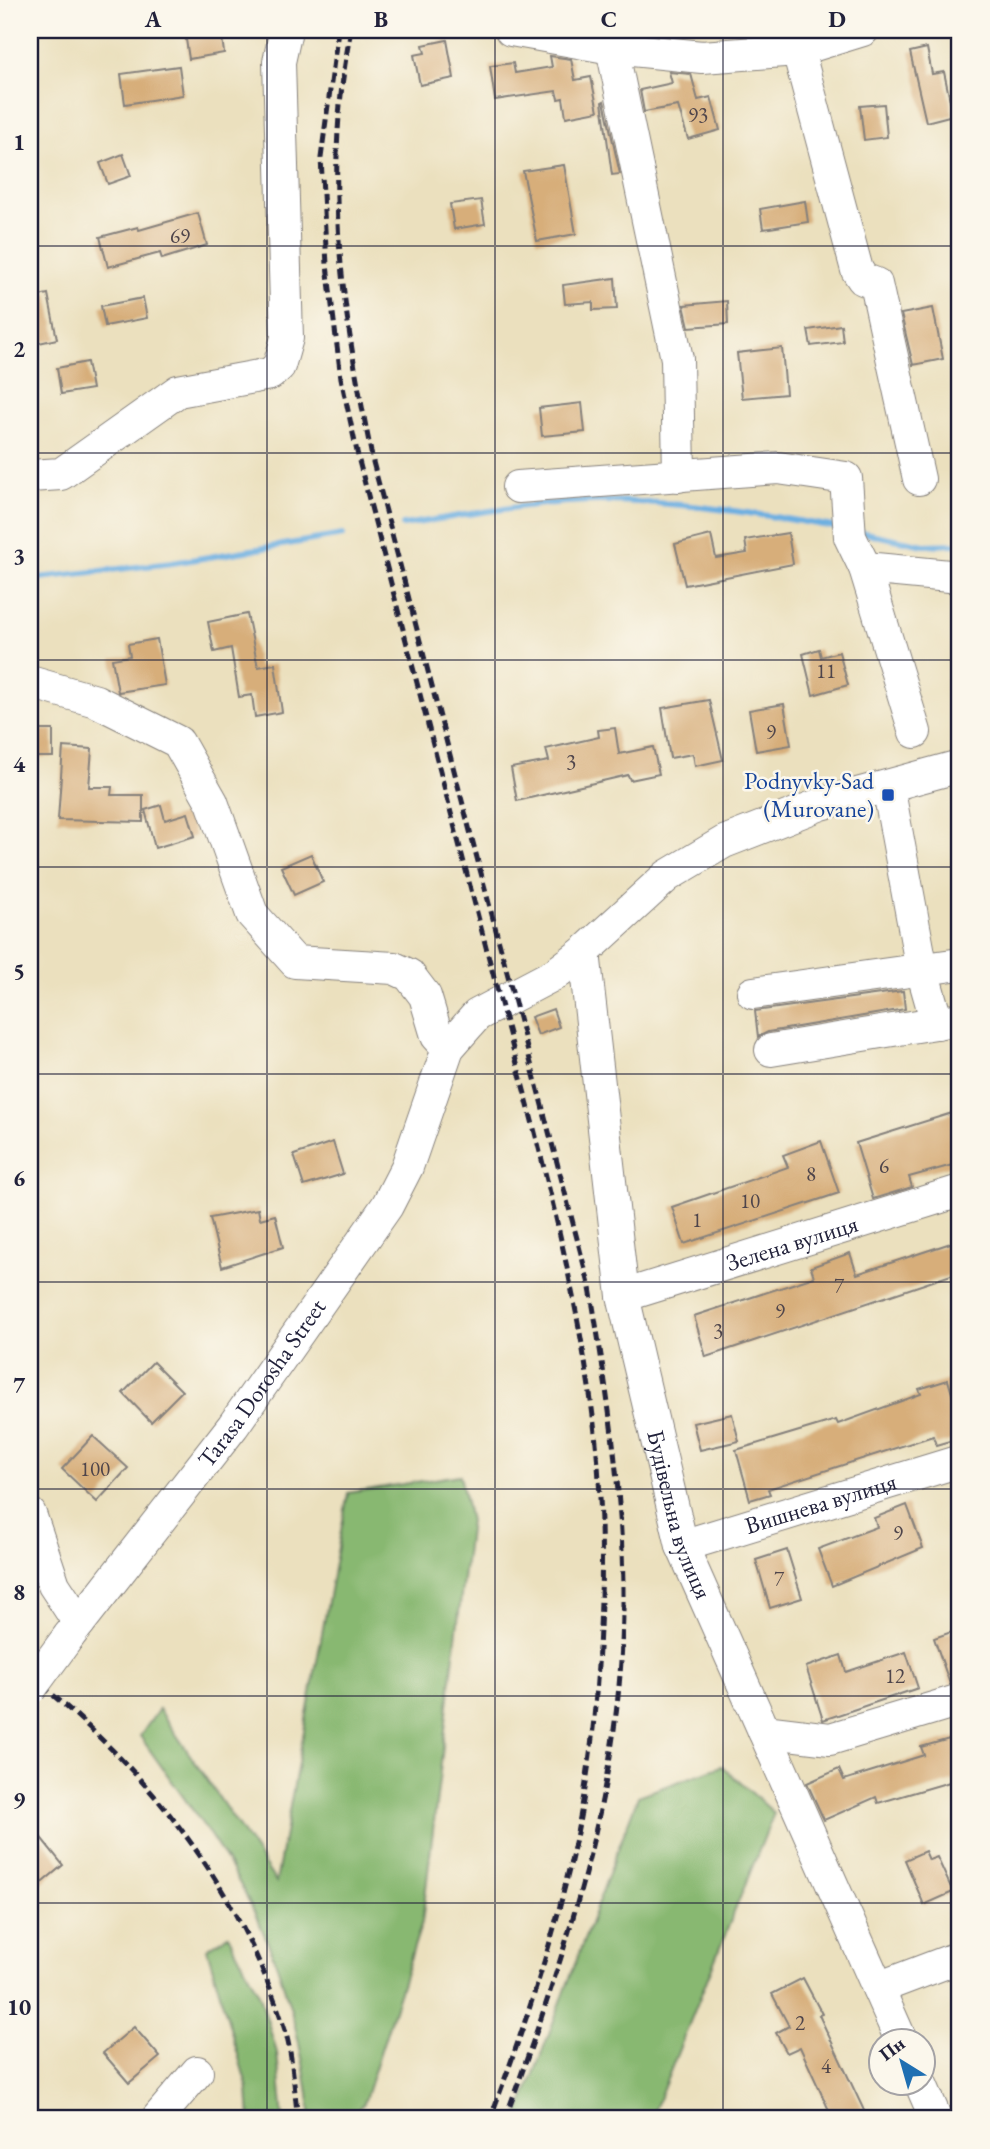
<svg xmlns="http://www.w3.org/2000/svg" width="990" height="2149" viewBox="0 0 990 2149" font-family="'EB Garamond',serif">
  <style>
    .forest { fill: #88b871; stroke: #556d56; stroke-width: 2 }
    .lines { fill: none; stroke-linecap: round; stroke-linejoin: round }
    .stream { stroke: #6cafe1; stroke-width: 6 }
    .building { fill: #d7ae7a }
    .minor-casing { stroke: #86817c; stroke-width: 34 }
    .minor { stroke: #fff; stroke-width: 32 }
    .rail { stroke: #22223b; stroke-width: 5; stroke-dasharray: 10 5; stroke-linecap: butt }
    .minor-bridge-casing { stroke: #86817c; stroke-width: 34; stroke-linecap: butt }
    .minor-bridge { stroke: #fff; stroke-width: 32 }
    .grid { fill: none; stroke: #22223b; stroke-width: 2; stroke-opacity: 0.55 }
    .transit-dot { fill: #1a4fb4; stroke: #fbf7ec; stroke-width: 2.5 }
    .labels { text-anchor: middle; stroke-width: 5; stroke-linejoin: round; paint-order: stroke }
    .number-label { font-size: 21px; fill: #4f454b }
    .transit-label { font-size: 24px; fill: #164399; stroke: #fbf7ec; text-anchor: end }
    .street-label { font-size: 24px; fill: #22223b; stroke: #fbf7ec }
    .neatline { fill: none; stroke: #22223b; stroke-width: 2.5 }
    .grid-label { font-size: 23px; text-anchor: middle; font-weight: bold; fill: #22223b }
  </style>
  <rect width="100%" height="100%" fill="#fbf7ec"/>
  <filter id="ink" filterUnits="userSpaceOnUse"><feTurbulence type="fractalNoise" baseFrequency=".0143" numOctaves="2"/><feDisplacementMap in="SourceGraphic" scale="14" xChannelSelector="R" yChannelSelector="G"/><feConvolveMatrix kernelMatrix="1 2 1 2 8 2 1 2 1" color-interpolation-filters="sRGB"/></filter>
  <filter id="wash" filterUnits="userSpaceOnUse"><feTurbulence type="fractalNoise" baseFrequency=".00686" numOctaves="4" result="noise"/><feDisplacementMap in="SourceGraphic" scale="28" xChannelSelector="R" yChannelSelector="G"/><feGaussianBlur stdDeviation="1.57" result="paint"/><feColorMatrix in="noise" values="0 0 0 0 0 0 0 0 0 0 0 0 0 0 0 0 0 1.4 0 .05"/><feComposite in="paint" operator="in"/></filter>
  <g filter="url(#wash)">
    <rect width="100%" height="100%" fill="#ebe0be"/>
    <g class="forest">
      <path d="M460,1475L470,1521L422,1922L364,2103L349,2119H311C303,2039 280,1958 241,1886C215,1837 172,1783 140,1736L159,1709L276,1882L348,1493Z"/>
      <polygon points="722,1766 774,1813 651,2119 517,2119 638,1796"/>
      <polygon points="228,1935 260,1996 277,2053 283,2119 250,2119 248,2089 207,1949"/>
    </g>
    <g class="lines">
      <g class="stream">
        <path d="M403,525C468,515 534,501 600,501C681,501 760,514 839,528"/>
        <polyline points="860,532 924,545 960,544"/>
        <polyline points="30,579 172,563 343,535"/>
      </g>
    </g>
    <g id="blocks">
      <g class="building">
        <polygon points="221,30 224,53 189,59 185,33"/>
        <polygon points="447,40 454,78 420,85 414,55 425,53 423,45"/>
        <polygon points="927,48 932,74 944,72 953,115 926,122 910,52"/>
        <polygon points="550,56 571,59 575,80 591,77 598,111 566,117 563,98 558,99 556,91 495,100 490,66 513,63 515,73 552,67"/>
        <polygon points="179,66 183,95 125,104 121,74"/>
        <polygon points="669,72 691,74 698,100 711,97 720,130 688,139 678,106 644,112 640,90 672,83"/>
        <polygon points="604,101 620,174 612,175 602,102"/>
        <polygon points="884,104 887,137 864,140 860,106"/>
        <polygon points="123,154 131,176 108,184 100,163"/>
        <polygon points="564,165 576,234 537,241 523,171"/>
        <polygon points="481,200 485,224 454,229 450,204"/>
        <polygon points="805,201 808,222 763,229 760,209"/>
        <polygon points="198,213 207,245 162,259 160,253 108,267 100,237 138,227 139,230"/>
        <polygon points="615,278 617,309 593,310 593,302 565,304 563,285"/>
        <polygon points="48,294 57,339 30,345 30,298"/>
        <polygon points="143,298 147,318 105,326 101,306"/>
        <polygon points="727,301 728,324 689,327 684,305"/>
        <polygon points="933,308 943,359 913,365 901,314"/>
        <polygon points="841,325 843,342 811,346 808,330"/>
        <polygon points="782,348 786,394 742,398 737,353"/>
        <polygon points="87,362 92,389 61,394 57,368"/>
        <polygon points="582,403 585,432 542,436 539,408"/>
        <polygon points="788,533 793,564 685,585 675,544 711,535 716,558 747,553 745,540"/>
        <polygon points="247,614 258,667 275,664 282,712 255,717 252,695 239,697 231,648 214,652 208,622"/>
        <polygon points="157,639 165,685 118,692 112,659 130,656 128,644"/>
        <polygon points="819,649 821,657 839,652 848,685 813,695 803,654"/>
        <polygon points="709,700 723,760 695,766 693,754 670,758 662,708"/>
        <polygon points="784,704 791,745 756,751 749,710"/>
        <polygon points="615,728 619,754 653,747 659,774 630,780 628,775 517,801 511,768 549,761 546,749 599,737 598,730"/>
        <rect x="30" y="730" width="23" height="27"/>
        <polygon points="63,747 92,749 89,787 112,787 111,795 143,795 143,822 58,820"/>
        <polygon points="161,805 165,820 188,813 195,836 155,848 145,810"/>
        <polygon points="311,854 323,882 294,895 281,867"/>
        <polygon points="903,991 905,1009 768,1032 758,1037 755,1011"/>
        <polygon points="553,1009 559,1027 538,1035 531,1017"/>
        <polygon points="955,1112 960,1130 960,1163 909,1177 912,1187 873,1199 856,1143"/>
        <polygon points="821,1141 839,1193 684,1244 672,1207 788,1167 783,1155"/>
        <polygon points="333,1142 343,1174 304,1186 294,1155"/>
        <polygon points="258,1209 260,1219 275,1215 283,1247 222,1267 210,1218"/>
        <polygon points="960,1240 960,1272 706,1357 694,1316 814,1277 811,1267 850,1253 857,1274"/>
        <polygon points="153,1362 182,1391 151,1422 123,1393"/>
        <polygon points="948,1380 960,1421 960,1438 936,1445 933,1436 768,1489 770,1494 750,1500 736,1450 836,1420 838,1424 921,1394 919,1389"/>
        <polygon points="732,1414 739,1441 700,1450 693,1423"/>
        <polygon points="93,1436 128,1468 97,1502 62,1469"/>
        <polygon points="907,1505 923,1548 832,1586 818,1549 877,1527 874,1518"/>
        <polygon points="787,1550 802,1598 770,1608 756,1560"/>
        <polygon points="960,1629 960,1682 950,1684 934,1638"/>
        <polygon points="906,1652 918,1688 823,1720 806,1667 841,1655 846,1672"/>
        <polygon points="960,1736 960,1779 878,1803 876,1797 824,1820 807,1783 839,1769 844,1780 924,1755 921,1747"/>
        <polygon points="30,1824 63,1865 38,1886 30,1876"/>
        <polygon points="925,1851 929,1860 937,1857 953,1892 924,1905 905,1860"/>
        <polygon points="803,1978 822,2014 819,2015 868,2119 833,2119 800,2047 787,2053 776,2033 789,2026 772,1994"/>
        <polygon points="134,2027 160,2057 129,2083 103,2053"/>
      </g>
    </g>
  </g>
  <g filter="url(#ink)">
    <use href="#blocks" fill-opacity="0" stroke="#86817c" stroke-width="2"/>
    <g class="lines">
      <g class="minor-casing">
        <g id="minor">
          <polyline points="511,30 612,48 702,57 798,50 863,30"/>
          <polyline points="612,48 677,359 679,476"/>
          <polyline points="798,50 857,270 863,279 876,284 919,479"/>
          <polyline points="30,476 61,474 178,391 270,374 279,366 287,338 279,62 286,30"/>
          <polyline points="518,487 778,468 846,478 850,537 865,568 915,732"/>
          <polyline points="865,568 960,577"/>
          <polyline points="30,682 96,701 178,742 212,802 252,914 295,962 394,968 409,975 425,996 437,1036 448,1048"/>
          <polyline points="891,802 922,970 937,1023"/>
          <path id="s1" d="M584,952L623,1296L682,1546L901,2040"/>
          <polyline points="753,993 960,964"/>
          <polyline points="771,1050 960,1019"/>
          <path id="s2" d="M623,1296L960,1191"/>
          <polyline points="30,1514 54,1585 79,1623"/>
          <path id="s3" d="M682,1546L960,1461"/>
          <path id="s4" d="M69,1636L233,1426L387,1206L407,1167L448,1048L477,1015L555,974L584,952L667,876L724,842L821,804L960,766"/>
          <polyline points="764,1731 830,1739 960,1700"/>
          <polyline points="878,1988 960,1957"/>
          <polyline points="920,2082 936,2119"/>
          <polyline points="157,2119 197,2072"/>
        </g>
      </g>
      <use href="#minor" class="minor"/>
      <g class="rail">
        <path d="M338,30L321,158L327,265L341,378L359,461C403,629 447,798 491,966C530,1114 573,1263 593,1416C605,1511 603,1611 595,1706C584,1849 540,1986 490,2119"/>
        <path d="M351,30C321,178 343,316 373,462L590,1288C608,1395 624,1501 623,1610C621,1788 566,1954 505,2119"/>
        <path d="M30,1676C149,1772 237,1882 285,2030C293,2057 294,2090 298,2119"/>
      </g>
      <g class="minor-bridge-casing">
        <polyline id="minor-bridge" points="30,1689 69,1636"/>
      </g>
      <use href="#minor-bridge" class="minor-bridge"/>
    </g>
  </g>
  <path class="grid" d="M267,30V2119M495,30V2119M723,30V2119M30,246H960M30,453H960M30,660H960M30,867H960M30,1074H960M30,1282H960M30,1489H960M30,1696H960M30,1903H960"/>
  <rect class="transit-dot" x="881" y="788" width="14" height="14" rx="3.5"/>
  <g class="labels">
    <g class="number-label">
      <text x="698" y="122">93</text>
      <text x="180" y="243">69</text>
      <text x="826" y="678">11</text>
      <text x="771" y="739">9</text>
      <text x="571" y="769">3</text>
      <text x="884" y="1173">6</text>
      <text x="811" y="1181">8</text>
      <text x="750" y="1208">10</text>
      <text x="697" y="1227">1</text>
      <text x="839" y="1293">7</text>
      <text x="780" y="1318">9</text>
      <text x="718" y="1338">3</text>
      <text x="95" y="1476">100</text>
      <text x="898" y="1540">9</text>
      <text x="779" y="1586">7</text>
      <text x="895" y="1683">12</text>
      <text x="800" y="2030">2</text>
      <text x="826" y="2073">4</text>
    </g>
    <g class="transit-label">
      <text x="874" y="789">Podnyvky-Sad<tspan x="874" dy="28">(Murovane)</tspan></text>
    </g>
    <g class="street-label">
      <text dy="8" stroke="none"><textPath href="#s2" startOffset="177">Зелена вулиця</textPath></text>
      <text dy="8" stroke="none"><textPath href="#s4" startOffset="318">Tarasa Dorosha Street</textPath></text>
      <text dy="8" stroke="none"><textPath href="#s3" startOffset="145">Вишнева вулиця</textPath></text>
      <text dy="8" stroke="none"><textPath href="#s1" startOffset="572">Будівельна вулиця</textPath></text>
    </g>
  </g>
  <rect width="990" height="2149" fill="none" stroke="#fbf7ec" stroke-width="77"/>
  <g transform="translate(902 2062) rotate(323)"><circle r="33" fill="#fbf7ec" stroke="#a4a2a5" stroke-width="2"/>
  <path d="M0-5L12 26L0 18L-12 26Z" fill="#1f6fb2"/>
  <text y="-10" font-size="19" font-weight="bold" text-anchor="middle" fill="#22223b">Пн</text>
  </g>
  <rect x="38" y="38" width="913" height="2072" class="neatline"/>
  <g class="grid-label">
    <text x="153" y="27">A</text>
    <text x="381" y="27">B</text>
    <text x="609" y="27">C</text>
    <text x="837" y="27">D</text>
    <text x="19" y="150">1</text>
    <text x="19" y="357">2</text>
    <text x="19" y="564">3</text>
    <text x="19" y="772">4</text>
    <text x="19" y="979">5</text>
    <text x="19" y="1186">6</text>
    <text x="19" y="1393">7</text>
    <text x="19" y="1600">8</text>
    <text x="19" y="1808">9</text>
    <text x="19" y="2015">10</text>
  </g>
</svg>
